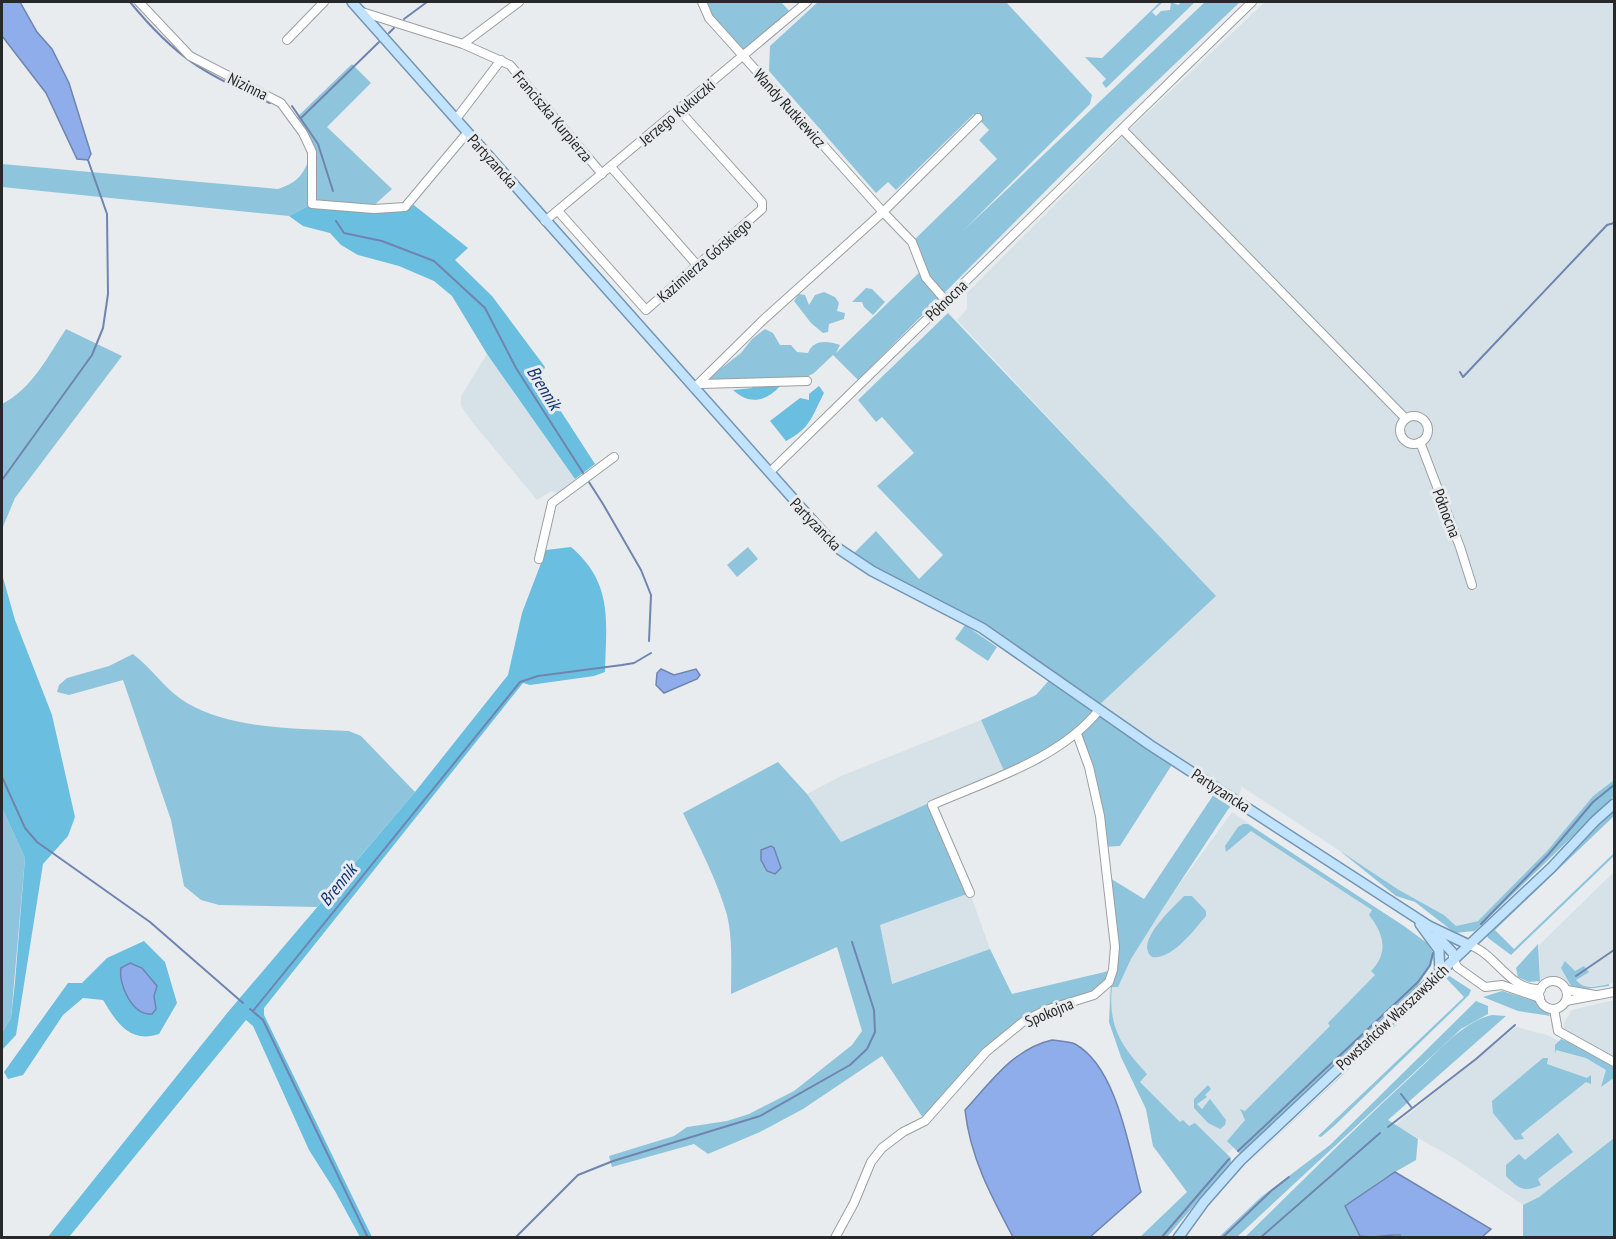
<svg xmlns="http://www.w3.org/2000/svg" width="1616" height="1239" viewBox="0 0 1616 1239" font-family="'PT Sans Narrow',sans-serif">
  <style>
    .built { fill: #d6e2e7 }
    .green { fill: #8fc5dc }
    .forest { fill: #6abedf }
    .water { fill: #8eadea; stroke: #6f85b0; stroke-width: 1.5 }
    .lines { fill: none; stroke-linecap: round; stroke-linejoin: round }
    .stream { stroke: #6f85b0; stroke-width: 2 }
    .minor-casing { stroke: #9b9fa0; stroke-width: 10 }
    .major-casing { stroke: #7195b3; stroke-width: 12 }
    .minor { stroke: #fff; stroke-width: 8 }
    .major { stroke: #c2e3fe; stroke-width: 9 }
    .labels { text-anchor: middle; stroke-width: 6; stroke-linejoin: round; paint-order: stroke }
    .street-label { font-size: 16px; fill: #272829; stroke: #e9ecee }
    .water-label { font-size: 18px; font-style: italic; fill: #123277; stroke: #e9ecee }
  </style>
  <rect width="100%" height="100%" fill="#e9ecee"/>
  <g class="built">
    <polygon points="1265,2 1614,2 1614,780 1593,796 1547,851 1478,921 1456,926 1444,915 1399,890 1241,786 1239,802 1096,708 1215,596 957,320 967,309 967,293 1126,133"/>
    <polygon points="487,354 575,479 558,493 551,491 537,500 473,423 461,406 461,396"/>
    <polygon points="981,720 1005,773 841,842 807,794 841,776"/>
    <polygon points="1232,812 1391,921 1387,1001 1187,1192 1153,1146 1146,1109 1121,1057 1109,1022 1109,991 1112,987 1118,986 1131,959 1163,907"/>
    <polygon points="1614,872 1614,983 1588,987 1571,986 1555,977 1540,981 1539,945"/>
    <polygon points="970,893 990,949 891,984 880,925"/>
    <polygon points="1614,1000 1614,1058 1564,1029 1564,1023 1572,1010"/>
    <polygon points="1516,1027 1547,1035 1614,1069 1614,1138 1539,1197 1523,1205 1457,1160 1395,1125"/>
  </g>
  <g class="green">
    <polygon points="702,2 781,2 792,14 743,56 709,18"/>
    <path d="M818,2H1006L1092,95L1090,104L964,230L1205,2H1240L1115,121L858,380L833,355L814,373L803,379L706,380L741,353L752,339L765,329L773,333L780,345H791L797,352L808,353C814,339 827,341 840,345L836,353L923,269L912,242L997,159L979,140L989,130L974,114L896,190L888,182L876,193L769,71L770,46Z"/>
    <polygon points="1160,2 1163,2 1152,12 1156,16 1161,11 1170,10 1171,2 1178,5 1182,2 1195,2 1106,88 1102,83 1106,79 1085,57 1102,58"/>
    <path d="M352,64L371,83L327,127L392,189L370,209L312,204L289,216L2,187V164L278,189C301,181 303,174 312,152L294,120Z"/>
    <polygon points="866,288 872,289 885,302 873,315 864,307 862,302 852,302"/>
    <polygon points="824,292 835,297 839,303 837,311 845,313 844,319 829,324 828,332 823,333 811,323 794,301 799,294 805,295 809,305 815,295"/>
    <polygon points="948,313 1216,596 1096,708 1175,760 1120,846 1103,847 1077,735 1005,773 981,720 1036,695 1051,678 982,628 850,557 876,531 919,579 943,555 877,486 914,453 882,417 876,422 858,400"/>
    <path d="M66,329L122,356L15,498L2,529V404C32,389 48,356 66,329Z"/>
    <polygon points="748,547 758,559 737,577 727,565"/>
    <polygon points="965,625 997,647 988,661 955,639"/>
    <path d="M133,654C153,669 165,690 187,703C234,730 296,728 349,731L361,736L415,792L317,907L219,905L201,900L184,886L171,820L123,680L69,695L57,692L59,685L67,678L109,666Z"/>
    <path d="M778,762L807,794L841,842L927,804L932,805L970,893L880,925L892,984L990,949L1012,994L1113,970L1105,875L1144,899L1218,788L1239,802L1229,808L1163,908L1131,959L1118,987H1112C1108,1027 1121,1046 1147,1074L1140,1082L1180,1122L1183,1120L1189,1126L1195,1123L1231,1158V1163L1167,1237H1140L1187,1192L1153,1146L1146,1109L1121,1057L1109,1022L1111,987L1071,1001L1015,1027L925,1121L882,1056L803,1109L760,1132L708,1154L694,1144L612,1167L609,1156L674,1136L687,1127L727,1121L749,1114L794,1091L852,1045L862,1031L837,947L731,994C731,968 733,940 727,915C717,880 699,846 683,813Z"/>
    <polygon points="1614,780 1614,796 1475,931 1455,933 1415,902 1396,896 1340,851 1399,890 1444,915 1456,926 1478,921 1547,851 1593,796"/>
    <polygon points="2,808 25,858 11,1018 2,1033"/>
    <polygon points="1614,810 1614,816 1495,930 1514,949 1614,853 1614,856 1511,955 1488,938 1487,936"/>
    <path d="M1243,824H1248L1404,926L1427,943L1434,954L1431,966L1418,985L1240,1154L1227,1141L1245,1120L1240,1109L1245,1111L1330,1026L1328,1023L1375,975L1371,971C1389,953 1384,934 1369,915L1372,910L1251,831L1226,852L1225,846L1238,827Z"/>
    <path d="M1184,896H1192L1206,911V916C1194,930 1172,960 1152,957C1134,942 1173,908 1184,896Z"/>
    <polygon points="1538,944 1540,981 1529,982 1518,977 1516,968"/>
    <path d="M1565,961L1575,971L1584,966L1589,972L1576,980C1585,991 1597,986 1609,984V986L1587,989L1571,986L1561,968Z"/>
    <polygon points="1448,975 1471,990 1469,995 1334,1126 1321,1137 1318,1136 1464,997 1446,978 1238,1173"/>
    <polygon points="1502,991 1535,1001 1551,1016 1518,1011 1483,997"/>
    <polygon points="1476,1001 1488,1006 1488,1014 1461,1029 1237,1237 1219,1237 1261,1197 1330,1145"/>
    <path d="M1492,1015L1506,1016L1388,1120L1418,1139L1416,1160L1383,1179L1345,1206L1360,1236L1366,1237L1244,1238C1301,1182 1357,1126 1416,1072C1438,1052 1462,1022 1492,1015Z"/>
    <polygon points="1561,1039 1587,1050 1614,1067 1614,1081 1612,1079 1601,1087 1606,1070 1586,1058 1556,1050 1555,1054 1555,1045"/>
    <polygon points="1543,1058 1548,1058 1547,1064 1587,1078 1591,1075 1591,1084 1586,1082 1521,1134 1524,1139 1515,1140 1493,1113 1492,1101"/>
    <polygon points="1208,1085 1211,1089 1205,1095 1207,1097 1197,1104 1202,1109 1210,1099 1226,1120 1225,1125 1220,1129 1208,1123 1194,1108 1194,1099"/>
    <path d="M1558,1133L1573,1152L1538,1179L1541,1185C1524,1193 1519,1189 1506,1176V1165L1519,1154L1525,1160Z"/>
    <polygon points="1614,1138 1614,1237 1523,1237 1523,1205 1539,1197"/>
  </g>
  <g class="forest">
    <polygon points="410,202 468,248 455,260 492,296 545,367 540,379 595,464 575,479 487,354 452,296 434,281 399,266 358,255 341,245 330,233 303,226 289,216 312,204 400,208"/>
    <path d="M755,384L780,386C766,402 749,405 733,390L752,388Z"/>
    <path d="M819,386L824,393C812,416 811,428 786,441L770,421L800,398L809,400V394Z"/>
    <path d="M571,547C614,584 606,622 605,672L594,676L530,685L523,683L264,1008V1015L372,1237H360L335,1191L309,1150L253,1026L246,1020L69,1237L47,1238L228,1012L415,792L508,675L522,613L546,550Z"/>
    <polygon points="2,574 15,620 52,715 75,817 68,836 43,864 16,1035 2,1050 2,1033 11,1018 15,982 25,858 2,808"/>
    <path d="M144,941L165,962L177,1003L159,1034C129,1044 116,1021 103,1000L83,998L63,1015L23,1075L8,1079L4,1072L68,983H82L107,958Z"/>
  </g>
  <g class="water">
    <polygon points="2,2 20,2 37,32 52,49 69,83 91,154 88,160 77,159 46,93 2,36"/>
    <polygon points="661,669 674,675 696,669 700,675 697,679 664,693 656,685 657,673"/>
    <polygon points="771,846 774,848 781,868 775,874 767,871 761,860 761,850"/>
    <path d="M130,963L142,968L157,986L154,996L156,1009L152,1014C133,1016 118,985 121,968Z"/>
    <path d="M1052,1040C1059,1041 1069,1041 1075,1044C1117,1067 1129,1149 1141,1192L1090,1237H1013C991,1196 970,1157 965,1110C991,1082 1013,1049 1052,1040Z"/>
    <path d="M1395,1172L1491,1229L1482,1237L1401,1238L1400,1235C1387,1234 1373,1239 1360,1236L1345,1206Z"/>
  </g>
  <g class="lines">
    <g class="stream">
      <path d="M130,2C176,58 204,74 270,103"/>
      <polyline points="404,19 427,2"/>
      <polyline points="389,33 394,28"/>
      <polyline points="292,106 318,144 333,191"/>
      <polyline points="301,118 379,42"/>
      <polyline points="336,221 344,233 382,241 434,261 485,308 516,368 603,504 641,570 651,595 649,641"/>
      <polyline points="1460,372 1463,377 1607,225 1614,223"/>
      <polyline points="2,480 92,355 103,328 108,294 107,214 88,160"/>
      <polyline points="2,777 25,828 37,842 150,922 243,1003"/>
      <polyline points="1481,924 1548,855 1593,802 1614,785"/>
      <polyline points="1576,976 1614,950"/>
      <polyline points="250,1009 263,1020 368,1238"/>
      <polyline points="253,1011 520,682 538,676 622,665 634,663 651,653"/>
      <polyline points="1401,1094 1412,1108"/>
      <polyline points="1388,1127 1476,1059 1515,1025"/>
      <polyline points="1238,1151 1418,982 1430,965 1433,953"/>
      <polyline points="515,1238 578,1175 613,1161 760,1116 850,1065 867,1049 875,1032 874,1010 852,942"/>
      <polyline points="1161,1238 1229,1159"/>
      <polyline points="1222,1238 1271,1191 1289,1177"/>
      <polyline points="1260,1238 1380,1133"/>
    </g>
    <g class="minor-casing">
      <g id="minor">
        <polyline points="139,2 190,56 281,103 303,133 312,152 312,204 374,209 405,207 467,133"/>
        <polyline points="362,12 463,44 510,65 602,174"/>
        <polyline points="287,40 324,2"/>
        <polyline points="463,44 519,2"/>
        <polyline points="456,119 501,60"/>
        <polyline points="1122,129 1406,419"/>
        <polyline points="611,167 697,265"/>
        <polyline points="558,211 646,310 762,209 762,202 679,110"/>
        <polyline points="545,221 807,2"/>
        <polyline points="946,301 926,278 912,242 883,212 978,118"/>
        <polyline points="700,384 807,381"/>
        <polyline points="694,388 762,321 883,212 709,18 702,2"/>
        <circle cx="1414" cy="430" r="14"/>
        <polyline points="1420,442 1460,547 1472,585"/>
        <polyline points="770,472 1252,2"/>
        <polyline points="539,559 552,503 614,457"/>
        <path d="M970,893L932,805C989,780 1060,759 1099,710"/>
        <path d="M1469,945C1496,953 1510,992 1541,989"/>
        <polyline points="1453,957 1457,967 1485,987 1502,985 1540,998"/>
        <circle cx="1553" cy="995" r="14"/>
        <polyline points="1567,990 1595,995"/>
        <polyline points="1566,1001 1614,992"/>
        <polyline points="1554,1009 1558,1031 1614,1062"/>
        <polyline points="835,1238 854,1203 871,1162 882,1148 903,1132 925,1121 986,1052 1024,1021 1046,1010 1094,995 1109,982 1113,970 1115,947 1100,816 1089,767 1077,734"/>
      </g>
    </g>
    <g class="major-casing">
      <g id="major">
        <polyline points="352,2 836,547 872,571 982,628 1150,745 1429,926 1469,945"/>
        <polyline points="1420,924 1439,950 1440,974"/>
        <polyline points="1436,935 1452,952"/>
        <polyline points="1178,1238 1204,1202 1240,1161 1551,868 1595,821 1614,804"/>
      </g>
    </g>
    <use href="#minor" class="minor"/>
    <use href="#major" class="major"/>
  </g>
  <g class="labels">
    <g class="street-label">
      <text transform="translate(248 86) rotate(26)" y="6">Nizinna</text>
      <text transform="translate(790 108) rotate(48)" y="6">Wandy Rutkiewicz</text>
      <text transform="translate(677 112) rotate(-40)" y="6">Jerzego Kukuczki</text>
      <text transform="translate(553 116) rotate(50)" y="6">Franciszka Kurpierza</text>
      <text transform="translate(493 161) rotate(48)" y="6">Partyzancka</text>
      <text transform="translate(704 260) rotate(-41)" y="6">Kazimierza Górskiego</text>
      <text transform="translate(946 300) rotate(-44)" y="6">Północna</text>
      <text transform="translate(1447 513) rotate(69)" y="6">Północna</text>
      <text transform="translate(816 524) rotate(46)" y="6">Partyzancka</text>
      <text transform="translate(1221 790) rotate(33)" y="6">Partyzancka</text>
      <text transform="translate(1049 1012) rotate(-23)" y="6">Spokojna</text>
      <text transform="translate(1392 1017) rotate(-43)" y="6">Powstańców Warszawskich</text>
    </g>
    <g class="water-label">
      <text transform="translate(544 388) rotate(58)" y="6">Brennik</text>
      <text transform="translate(338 885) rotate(-51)" y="6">Brennik</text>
    </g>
  </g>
  <rect width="1616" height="1239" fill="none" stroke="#272829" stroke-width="6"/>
</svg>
